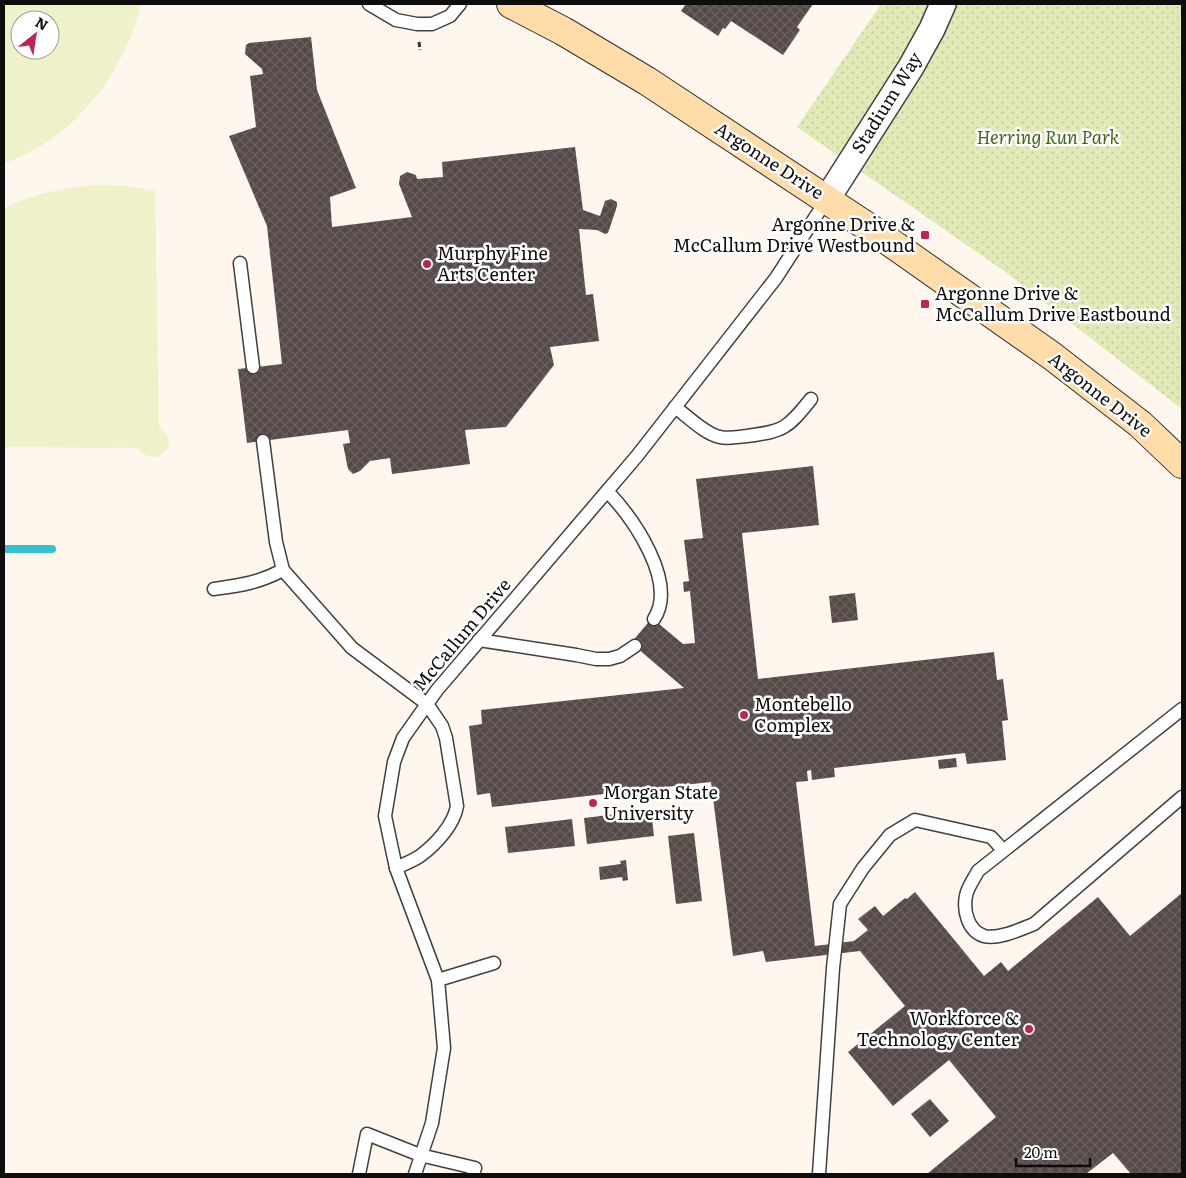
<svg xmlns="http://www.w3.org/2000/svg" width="1186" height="1178" viewBox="0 0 1186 1178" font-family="Literata,serif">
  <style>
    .park { fill: url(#park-dots) }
    .pitch { fill: #eff1c8; fill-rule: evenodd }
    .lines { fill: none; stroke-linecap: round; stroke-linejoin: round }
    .stream { stroke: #36c0d0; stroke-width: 8 }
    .building { fill: url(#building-cross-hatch) }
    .service-casing { stroke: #404040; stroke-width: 15 }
    .minor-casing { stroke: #404040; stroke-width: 28 }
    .secondary-casing { stroke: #2f2f2f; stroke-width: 30 }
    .path { stroke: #2f2f2f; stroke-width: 3; stroke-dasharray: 5 2.5; stroke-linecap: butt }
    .service { stroke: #fff; stroke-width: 12 }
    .minor { stroke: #fff; stroke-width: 25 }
    .secondary { stroke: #ffdca8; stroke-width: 28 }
    .poi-dot { fill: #c02258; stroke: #fff; stroke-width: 2 }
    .labels { text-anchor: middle; stroke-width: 5; stroke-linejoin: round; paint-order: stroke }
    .street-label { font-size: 18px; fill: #0d0d0d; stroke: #fff }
    .park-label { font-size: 18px; font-style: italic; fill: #41661c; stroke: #fff }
    .poi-label { font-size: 18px; fill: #0d0d0d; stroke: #fff; text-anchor: start }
  </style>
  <defs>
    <pattern id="park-dots" width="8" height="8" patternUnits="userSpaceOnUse" patternTransform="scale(1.25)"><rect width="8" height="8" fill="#e1eab6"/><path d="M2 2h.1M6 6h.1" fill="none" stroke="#c0c89b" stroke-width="1.8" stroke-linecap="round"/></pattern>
    <pattern id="building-cross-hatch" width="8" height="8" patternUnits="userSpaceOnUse" patternTransform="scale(1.25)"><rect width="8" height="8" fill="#564a49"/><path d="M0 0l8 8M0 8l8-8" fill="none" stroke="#69605f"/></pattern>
  </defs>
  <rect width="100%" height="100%" fill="#fff6ed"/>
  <polygon class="park" points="881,4 1182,4 1182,409 1004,271 797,127"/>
  <g class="pitch">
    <path d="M4,4H141C126,71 72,142 4,163ZM20,20H50V50H20Z"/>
    <path d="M96,185L125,186L155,191L159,427C174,436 171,453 155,458L143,454L138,448L4,447V209C32,193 64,188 96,185Z"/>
  </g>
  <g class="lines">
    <polyline class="stream" points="4,549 52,549"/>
  </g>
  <g class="building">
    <polygon points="686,4 813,4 797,27 800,30 783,55 731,21 725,29 723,28 718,36 681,11"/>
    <polygon points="311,37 317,90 356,188 330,197 332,227 412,217 399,184 400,176 407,172 416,175 417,179 443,177 442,162 575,147 583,210 600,216 605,201 611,199 617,202 617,206 608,233 605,234 597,230 579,229 586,295 593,294 599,341 550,347 554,365 506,427 465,430 470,464 392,474 390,458 370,461 360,471 353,474 348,469 343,444 350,443 348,430 247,443 238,369 282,364 267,226 229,136 256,127 250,76 263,74 262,69 245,54 246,45 249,43"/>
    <polygon points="813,466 819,525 742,533 758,679 994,652 997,680 1003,679 1008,720 1002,721 1006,760 967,764 965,753 834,768 835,777 812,780 811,770 807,771 808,781 796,782 815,946 854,941 868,930 858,919 875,906 883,916 905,898 907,899 915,892 984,976 1001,962 1008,971 1098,897 1130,936 1182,893 1182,1174 1131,1174 1113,1153 1086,1174 927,1174 996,1117 949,1060 893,1106 848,1052 905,1006 860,951 766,962 763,951 733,956 711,782 637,790 638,796 622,799 621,792 492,807 490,793 477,795 469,726 482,724 481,710 684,688 631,643 652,618 683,644 695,643 690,591 684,592 683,582 689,581 684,540 703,538 696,479"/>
    <polygon points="855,593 858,620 832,623 829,596"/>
    <polygon points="956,758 957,767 939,769 938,760"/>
    <polygon points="651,810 654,836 587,844 584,818"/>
    <polygon points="572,819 575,846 508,853 505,827"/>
    <polygon points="694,833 702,901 676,904 668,836"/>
    <polygon points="626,860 628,880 623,881 622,877 600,880 599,867 621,864 620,861"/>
    <polygon points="930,1099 949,1121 930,1137 911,1114"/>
  </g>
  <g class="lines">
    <g class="service-casing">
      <g id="service">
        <polyline points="369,4 396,20 417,24 432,24 450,16 460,4"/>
        <polyline points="240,263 253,367"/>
        <path d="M675,407C686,415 706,435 720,437C728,439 738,437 747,436C784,431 787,429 811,399"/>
        <path d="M263,441L276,542L283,570L352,648L427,704L442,726L446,738L457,806C454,825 435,845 420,856C413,861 404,864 396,868"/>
        <path d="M607,491C633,518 678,582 654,619"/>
        <path d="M214,589C242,585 258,583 283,570"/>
        <polyline points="479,640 576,655 596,659 609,659 620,656 635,646"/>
        <path d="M1182,709L978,871C974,879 967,888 966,896C963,911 968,931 984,936C998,940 1021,929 1034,924L1182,797"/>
        <polyline points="438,980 494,963"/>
        <polyline points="359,1174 367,1134 420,1155 475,1168 473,1174"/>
        <polyline points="415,1174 432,1123 444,1048 438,980 396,868 385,816 394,762 403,738 437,690 637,456 776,278 827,199"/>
        <polyline points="819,1174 833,968 840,904 863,868 890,835 915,820 991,837 1003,850"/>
      </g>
    </g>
    <g class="minor-casing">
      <polyline id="minor" points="827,199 911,67 932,29 943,4"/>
    </g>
    <g class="secondary-casing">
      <polyline id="secondary" points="511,4 563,31 647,81 877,233 1052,356 1140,424 1182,464"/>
    </g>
    <polyline class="path" points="419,42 420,50"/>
    <use href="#service" class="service"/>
    <use href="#minor" class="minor"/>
    <use href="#secondary" class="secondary"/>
  </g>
  <g class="poi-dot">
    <rect x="920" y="230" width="10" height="10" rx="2.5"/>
    <circle cx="427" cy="264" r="5"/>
    <rect x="920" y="299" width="10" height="10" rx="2.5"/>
    <circle cx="744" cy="715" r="5"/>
    <circle cx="593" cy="803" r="5"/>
    <circle cx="1029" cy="1029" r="5"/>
  </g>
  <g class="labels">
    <g class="street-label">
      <text transform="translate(887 103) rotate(-58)" y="6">Stadium Way</text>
      <text transform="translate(769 161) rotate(33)" y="6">Argonne Drive</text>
      <text transform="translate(1100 395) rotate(38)" y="6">Argonne Drive</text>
      <text transform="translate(462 635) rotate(-50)" y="6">McCallum Drive</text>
    </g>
    <g class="park-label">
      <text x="1048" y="144">Herring Run Park</text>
    </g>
    <g class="poi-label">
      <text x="915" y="231" text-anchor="end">Argonne Drive &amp;<tspan x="915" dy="21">McCallum Drive Westbound</tspan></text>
      <text x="437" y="260">Murphy Fine<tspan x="437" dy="21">Arts Center</tspan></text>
      <text x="935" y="300">Argonne Drive &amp;<tspan x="935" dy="21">McCallum Drive Eastbound</tspan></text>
      <text x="754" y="711">Montebello<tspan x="754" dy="21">Complex</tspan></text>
      <text x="603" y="799">Morgan State<tspan x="603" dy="21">University</tspan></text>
      <text x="1019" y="1025" text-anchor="end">Workforce &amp;<tspan x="1019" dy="21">Technology Center</tspan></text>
    </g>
  </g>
  <rect width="1186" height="1178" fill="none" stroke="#0d0d0d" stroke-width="10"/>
  <g transform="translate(35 35) rotate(30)"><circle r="24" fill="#ffffff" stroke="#9e9e9e"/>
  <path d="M0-4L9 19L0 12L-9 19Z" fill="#c02258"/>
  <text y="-8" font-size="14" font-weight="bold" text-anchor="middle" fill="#0d0d0d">N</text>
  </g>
  <path d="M1016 1158v8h74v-8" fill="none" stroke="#0d0d0d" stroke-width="2.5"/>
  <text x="1024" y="1158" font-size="15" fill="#0d0d0d" stroke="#ffffff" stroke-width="4" paint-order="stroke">20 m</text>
</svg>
